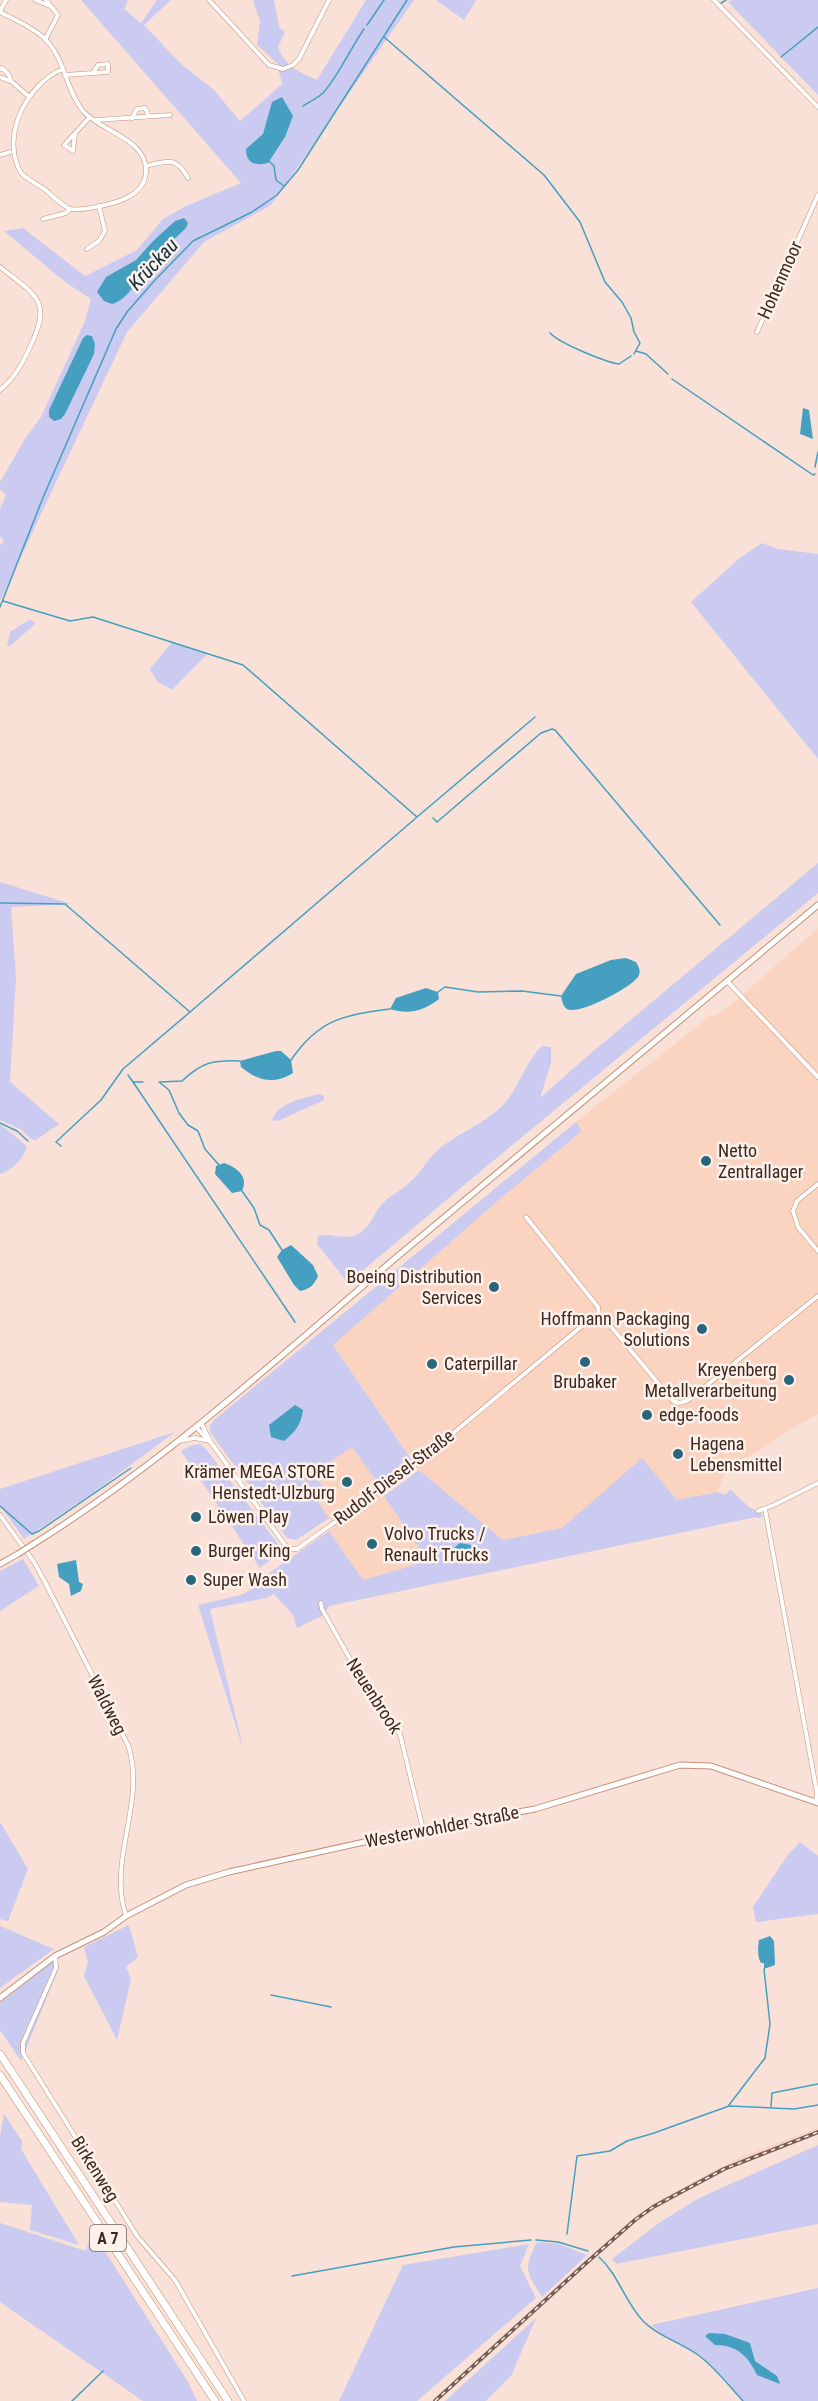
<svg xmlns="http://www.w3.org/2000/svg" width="818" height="2401" viewBox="0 0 818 2401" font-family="'Roboto Condensed',sans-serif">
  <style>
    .built { fill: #fbd4c1 }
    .green { fill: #cbcaf0; fill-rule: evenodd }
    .water { fill: #449fc1 }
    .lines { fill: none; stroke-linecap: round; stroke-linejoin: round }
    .stream { stroke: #449fc1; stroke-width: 1.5 }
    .street-casing { stroke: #c59076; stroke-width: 5 }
    .secondary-casing { stroke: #c59076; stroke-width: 7 }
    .highway-casing { stroke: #c59076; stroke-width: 8 }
    .street { stroke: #fff; stroke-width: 4 }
    .secondary { stroke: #fff; stroke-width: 5 }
    .highway { stroke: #fff; stroke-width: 7 }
    .rail-casing { stroke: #745d52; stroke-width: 4 }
    .rail { stroke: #fdf1ec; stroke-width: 1.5; stroke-dasharray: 4.5; stroke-linecap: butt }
    .secondary-bridge-casing { stroke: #c59076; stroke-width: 7; stroke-linecap: butt }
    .secondary-bridge { stroke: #fff; stroke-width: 5 }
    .poi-dot { fill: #29667c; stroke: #fdf1ec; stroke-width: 2 }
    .labels { text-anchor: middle; stroke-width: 5; stroke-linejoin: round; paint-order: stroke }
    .shield { fill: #fdf1ec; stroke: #77645b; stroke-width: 1.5 }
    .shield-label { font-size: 16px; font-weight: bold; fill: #3e281d }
    .street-label { font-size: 18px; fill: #3e281d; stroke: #fdf1ec }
    .poi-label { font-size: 18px; fill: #3e281d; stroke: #fdf1ec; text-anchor: start }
    .water-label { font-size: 20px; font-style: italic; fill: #122e39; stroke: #fdf1ec }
  </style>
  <rect width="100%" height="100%" fill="#f9e1d7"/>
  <g class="built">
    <polygon points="818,928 818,1414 795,1427 725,1472 718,1492 677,1500 642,1459 562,1528 503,1540 419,1470 333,1345 501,1198 582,1131 576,1122 710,1016 718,1014 730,1006"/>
    <polygon points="352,1447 386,1495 384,1496 428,1561 363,1580 329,1531 334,1527 303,1481"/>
    <polygon points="818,2128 818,2134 719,2173 677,2195 649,2214 636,2216 664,2197 741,2157"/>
  </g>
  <g class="green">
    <path d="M81,0H126L128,1L124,9L141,23L157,0H171L144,25L181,64L213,89L240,121L282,84L277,63L257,45L260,21L253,0H274L279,27L285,32L278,47C285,66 299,72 317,80L366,0H414L271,205L204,242L127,332L0,601V545L3,543V539L0,537V509L6,495L0,489V482L25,439L41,417L85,321L91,299L65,282L4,231L23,228L85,276L137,250L163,219L186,206L241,183ZM175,221L186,228L146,268L138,281L106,277L136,260L153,241ZM87,335L92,336L95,344L49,410L83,338Z"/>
    <polygon points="436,0 476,0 464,20"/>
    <polygon points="732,0 818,0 818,95 728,2"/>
    <polygon points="762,543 778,549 818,554 818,759 691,602 741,557"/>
    <polygon points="29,620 33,621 35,624 10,646 7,646 10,632"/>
    <polygon points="172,642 207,654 172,690 157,681 150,669"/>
    <path d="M818,863V893L482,1170L348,1283L317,1244L318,1236C332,1232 345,1241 358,1234C372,1227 373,1212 384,1202C391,1195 402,1190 409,1183C421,1173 428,1158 440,1148C459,1133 483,1124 501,1107C519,1090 524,1063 542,1046L551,1047V1063L540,1098L590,1054Z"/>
    <polygon points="0,882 71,904 11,907 16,978 10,1082 59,1124 36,1140 31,1139 22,1130 0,1120"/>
    <path d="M320,1094L324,1096V1100L278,1121L272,1120C276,1104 305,1097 320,1094Z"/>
    <polygon points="576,1122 582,1131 501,1198 333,1345 413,1462 380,1486 352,1447 314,1473 325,1490 316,1496 305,1479 303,1480 329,1518 296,1540 287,1538 210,1432 210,1426 214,1420"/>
    <path d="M0,1124L27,1146C24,1158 12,1171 0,1174Z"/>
    <polygon points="175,1432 94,1492 24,1539 0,1505 0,1489"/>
    <polygon points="200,1444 206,1449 278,1544 279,1553 260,1568 181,1451 192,1445"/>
    <polygon points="642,1458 677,1500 718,1492 726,1495 730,1489 748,1506 763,1515 760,1518 756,1517 329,1606 322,1616 297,1628 293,1615 274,1594 266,1598 210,1609 244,1752 198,1605 241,1595 268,1581 265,1576 329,1531 363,1580 428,1561 384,1496 419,1470 503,1540 562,1528"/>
    <polygon points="23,1559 39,1586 0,1611 0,1571"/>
    <polygon points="0,1822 28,1869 8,1921 0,1919"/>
    <polygon points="800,1842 818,1856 818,1914 756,1922 753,1907 787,1856"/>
    <polygon points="129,1925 138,1957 126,1967 131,1979 117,2040 84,1976 88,1962 84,1947"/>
    <polygon points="0,1926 54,1949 0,1988"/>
    <polygon points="54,1960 59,1968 21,2061 0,2030 0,2003"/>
    <polygon points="4,2114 22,2141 21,2149 79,2245 30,2230 32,2205 0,2202 0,2137"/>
    <polygon points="818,2145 818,2224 616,2264 612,2259 659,2223 699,2198"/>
    <polygon points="0,2223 86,2251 92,2231 188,2382 197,2401 143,2401 0,2302"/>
    <path d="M537,2242L559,2244L587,2255L542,2297C526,2271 523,2271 537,2242Z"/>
    <polygon points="529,2244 520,2266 536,2298 417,2401 339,2401 403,2265"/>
    <polygon points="818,2288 818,2401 743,2401 702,2357 665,2336 651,2325"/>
    <polygon points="536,2318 511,2376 486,2401 445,2401"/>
  </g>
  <g class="water">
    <path d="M282,97L293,116L285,137L268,163C256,166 246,164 246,149L263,134L272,102Z"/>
    <path d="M184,218L188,223L186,228C173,241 158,253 146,268C136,281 129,299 112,304L104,301L97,292L106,277L136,260L153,241L175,221Z"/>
    <polygon points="87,335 92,336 95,344 94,354 65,414 61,419 54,421 49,417 49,410 83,338"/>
    <polygon points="803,408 809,410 813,439 800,434"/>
    <path d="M626,958L636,962C638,966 641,970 639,975C635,986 578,1016 567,1009C563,1006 562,1001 561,996L576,974L611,960Z"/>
    <path d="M426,988L438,992L439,999C423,1011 409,1015 390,1009L396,998Z"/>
    <path d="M276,1051H281L291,1060L293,1073C273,1085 258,1081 241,1067L240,1061Z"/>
    <path d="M224,1163C236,1167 249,1176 242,1191L232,1193L215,1174L216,1166Z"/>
    <path d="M291,1245L313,1265L318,1276C314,1285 310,1289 300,1291L294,1285L277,1257L282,1250Z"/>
    <path d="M295,1405L303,1410C301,1425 295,1432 284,1441L271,1437L269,1425Z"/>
    <path d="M460,1543L471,1545L483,1552C479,1560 471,1560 462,1561L459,1558L455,1547Z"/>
    <polygon points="76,1560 79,1582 83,1584 81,1591 71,1596 69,1584 59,1577 57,1564"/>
    <path d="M770,1936L774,1941L775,1965L764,1969V1963H761C757,1957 758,1946 759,1940Z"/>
    <path d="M709,2333L725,2334L750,2343L755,2361L777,2376L780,2384L757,2375C748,2356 737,2345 715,2345L705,2336Z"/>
  </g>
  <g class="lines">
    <g class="stream">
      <polyline points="721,3 726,0"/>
      <polyline points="367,25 384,0"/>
      <polyline points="384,37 544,175 580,222 605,282 622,302 631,318 634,332 640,343 634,354"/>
      <polyline points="781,57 818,27"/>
      <path d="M303,106C309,102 318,98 323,93C339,75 350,49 364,29"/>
      <polyline points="269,161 274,166 276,180 284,186"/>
      <path d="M550,333C559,343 605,362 619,364L631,356"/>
      <polyline points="636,351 646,354 668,374"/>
      <polyline points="672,379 813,475 815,474"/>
      <polyline points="815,467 818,452"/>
      <polyline points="3,601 70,621 93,617 243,665 417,817 535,717"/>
      <polyline points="0,607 42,500 116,329 127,312 155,280 193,241 252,212 277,195 298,170 407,0"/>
      <polyline points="433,818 437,822 541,733 552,729 555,730 720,925"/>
      <polyline points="0,903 65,904 190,1012 123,1069 101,1100 56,1142 61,1146"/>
      <polyline points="438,992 445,987 478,992 522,991 561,996"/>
      <polyline points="190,1012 416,818"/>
      <path d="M291,1060C319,1019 344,1015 390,1009"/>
      <polyline points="128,1075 133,1082 143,1082"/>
      <polyline points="133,1082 295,1322"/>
      <polyline points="159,1082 169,1090 179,1113 188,1125 198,1131 205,1149 219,1165"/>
      <path d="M160,1082L182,1081C202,1062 213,1060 240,1061"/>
      <polyline points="0,1123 17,1131 28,1141"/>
      <polyline points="242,1191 254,1208 260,1225 269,1230 282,1250"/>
      <polyline points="0,1506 32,1534 39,1531 131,1468"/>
      <polyline points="271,1995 331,2007"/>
      <polyline points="729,2105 765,2058 770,2024 764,1969"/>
      <polyline points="771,2107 772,2093 818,2084"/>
      <polyline points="567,2234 577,2156 610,2151 627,2141 654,2133 729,2106 794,2109 818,2105"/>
      <polyline points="536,2240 558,2242 588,2251"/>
      <path d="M599,2257C618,2274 625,2302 643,2321C659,2337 680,2342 698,2355C715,2367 729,2386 743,2401"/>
      <polyline points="292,2276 454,2247 531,2240"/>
      <polyline points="72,2401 103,2371"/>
    </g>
    <g class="street-casing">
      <g id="street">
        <polyline points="35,0 50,6"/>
        <polyline points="46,0 58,15 46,38"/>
        <polyline points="209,0 269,65 283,69 293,65 299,59 329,0"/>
        <polyline points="714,0 818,107"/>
        <polyline points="0,11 6,0"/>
        <path d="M0,12C32,29 50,33 63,69C26,84 0,137 21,173C29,181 40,185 48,192C55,199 61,204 70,209C83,211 116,204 128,197C138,192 145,183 146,172C147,138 101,132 83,111C74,100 68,83 63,69"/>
        <polyline points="0,69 2,68 9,75 11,81 27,95"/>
        <polyline points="65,75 108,72 108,64 98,65 93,73"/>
        <polyline points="0,77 10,81"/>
        <polyline points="132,118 137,109 145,108 149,116"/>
        <polyline points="96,120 170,115"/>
        <polyline points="75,134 73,151 64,145 90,117"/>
        <polyline points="0,155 10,152"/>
        <path d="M146,166C168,161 176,156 188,178"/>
        <polyline points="43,219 66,213 70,209"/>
        <polyline points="87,249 99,241 105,231 99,206"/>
        <path d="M0,267C36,296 53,300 30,347C22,364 15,378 0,390"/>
        <polyline points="757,332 818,195"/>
        <polyline points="727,981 818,1077"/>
        <polyline points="818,1184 797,1201 793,1211 798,1227 818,1251"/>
        <polyline points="526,1217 598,1307 599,1315"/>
        <polyline points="201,1423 210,1441 285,1545 290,1549 297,1549 410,1469 594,1316 603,1317 673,1401 679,1403 687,1401 818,1296"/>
        <polyline points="196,1427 207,1439"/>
        <polyline points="179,1441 195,1438 210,1441"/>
        <polyline points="765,1509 817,1793 816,1802"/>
        <polyline points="758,1511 774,1505 818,1483"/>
        <path d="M0,1515L34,1562L46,1584L128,1745C147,1802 107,1859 126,1916"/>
        <polyline points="321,1603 322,1609 373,1700 400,1734 423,1829"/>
        <polyline points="55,1956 56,1968 23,2043 23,2053 137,2236 175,2280 244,2401"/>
      </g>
    </g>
    <g class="secondary-casing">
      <g id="secondary">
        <path d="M32,1545C162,1464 276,1360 392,1261C533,1142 676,1024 818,905"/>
        <polyline points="0,1564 18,1554"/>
        <polyline points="0,1998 55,1956 104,1932 126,1916 186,1885 229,1872 423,1829 535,1809 680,1765 711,1766 818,1803"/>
      </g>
    </g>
    <g class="highway-casing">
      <g id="highway">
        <polyline points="0,2054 228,2401"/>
        <polyline points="0,2075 215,2401"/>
      </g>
    </g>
    <use href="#street" class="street"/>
    <use href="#secondary" class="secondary"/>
    <use href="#highway" class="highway"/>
    <g class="rail-casing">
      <polyline id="rail" points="435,2401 585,2264 635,2220 653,2207 724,2169 818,2132"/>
    </g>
    <use href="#rail" class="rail"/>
    <g class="secondary-bridge-casing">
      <polyline id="secondary-bridge" points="18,1554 32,1545"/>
    </g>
    <use href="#secondary-bridge" class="secondary-bridge"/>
  </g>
  <g class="poi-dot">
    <circle cx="706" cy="1161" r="6"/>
    <circle cx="494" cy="1287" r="6"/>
    <circle cx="702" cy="1329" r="6"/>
    <circle cx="585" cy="1362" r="6"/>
    <circle cx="432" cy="1364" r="6"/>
    <circle cx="789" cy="1380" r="6"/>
    <circle cx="647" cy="1415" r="6"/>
    <circle cx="678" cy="1454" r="6"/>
    <circle cx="347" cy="1482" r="6"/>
    <circle cx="196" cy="1517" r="6"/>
    <circle cx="372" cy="1544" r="6"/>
    <circle cx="196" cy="1551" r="6"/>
    <circle cx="191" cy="1580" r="6"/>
  </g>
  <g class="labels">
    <rect class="shield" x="90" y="2225" width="36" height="26" rx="4.5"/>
    <g class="shield-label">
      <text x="108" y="2244">A 7</text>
    </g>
    <g class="street-label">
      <text transform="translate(780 280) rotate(-66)" y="6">Hohenmoor</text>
      <text transform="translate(394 1477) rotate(-37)" y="6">Rudolf-Diesel-Straße</text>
      <text transform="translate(374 1696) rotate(57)" y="6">Neuenbrook</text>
      <text transform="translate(107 1705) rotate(63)" y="6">Waldweg</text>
      <text transform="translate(442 1827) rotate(-11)" y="6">Westerwohlder Straße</text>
      <text transform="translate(95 2169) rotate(58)" y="6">Birkenweg</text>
    </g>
    <g class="poi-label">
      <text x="718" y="1157">Netto<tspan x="718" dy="21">Zentrallager</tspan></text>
      <text x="482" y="1283" text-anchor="end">Boeing Distribution<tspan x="482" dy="21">Services</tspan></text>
      <text x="690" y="1325" text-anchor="end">Hoffmann Packaging<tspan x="690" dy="21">Solutions</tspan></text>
      <text x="444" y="1370">Caterpillar</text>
      <text x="777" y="1376" text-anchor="end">Kreyenberg<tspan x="777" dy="21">Metallverarbeitung</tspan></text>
      <text x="585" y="1388" text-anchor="middle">Brubaker</text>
      <text x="659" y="1421">edge-foods</text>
      <text x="690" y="1450">Hagena<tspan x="690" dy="21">Lebensmittel</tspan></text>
      <text x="335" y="1478" text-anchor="end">Krämer MEGA STORE<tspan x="335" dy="21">Henstedt-Ulzburg</tspan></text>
      <text x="208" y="1523">Löwen Play</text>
      <text x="384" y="1540">Volvo Trucks /<tspan x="384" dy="21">Renault Trucks</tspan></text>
      <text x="208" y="1557">Burger King</text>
      <text x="203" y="1586">Super Wash</text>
    </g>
    <g class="water-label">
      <text transform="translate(153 264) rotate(-47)" y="7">Krückau</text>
    </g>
  </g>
</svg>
